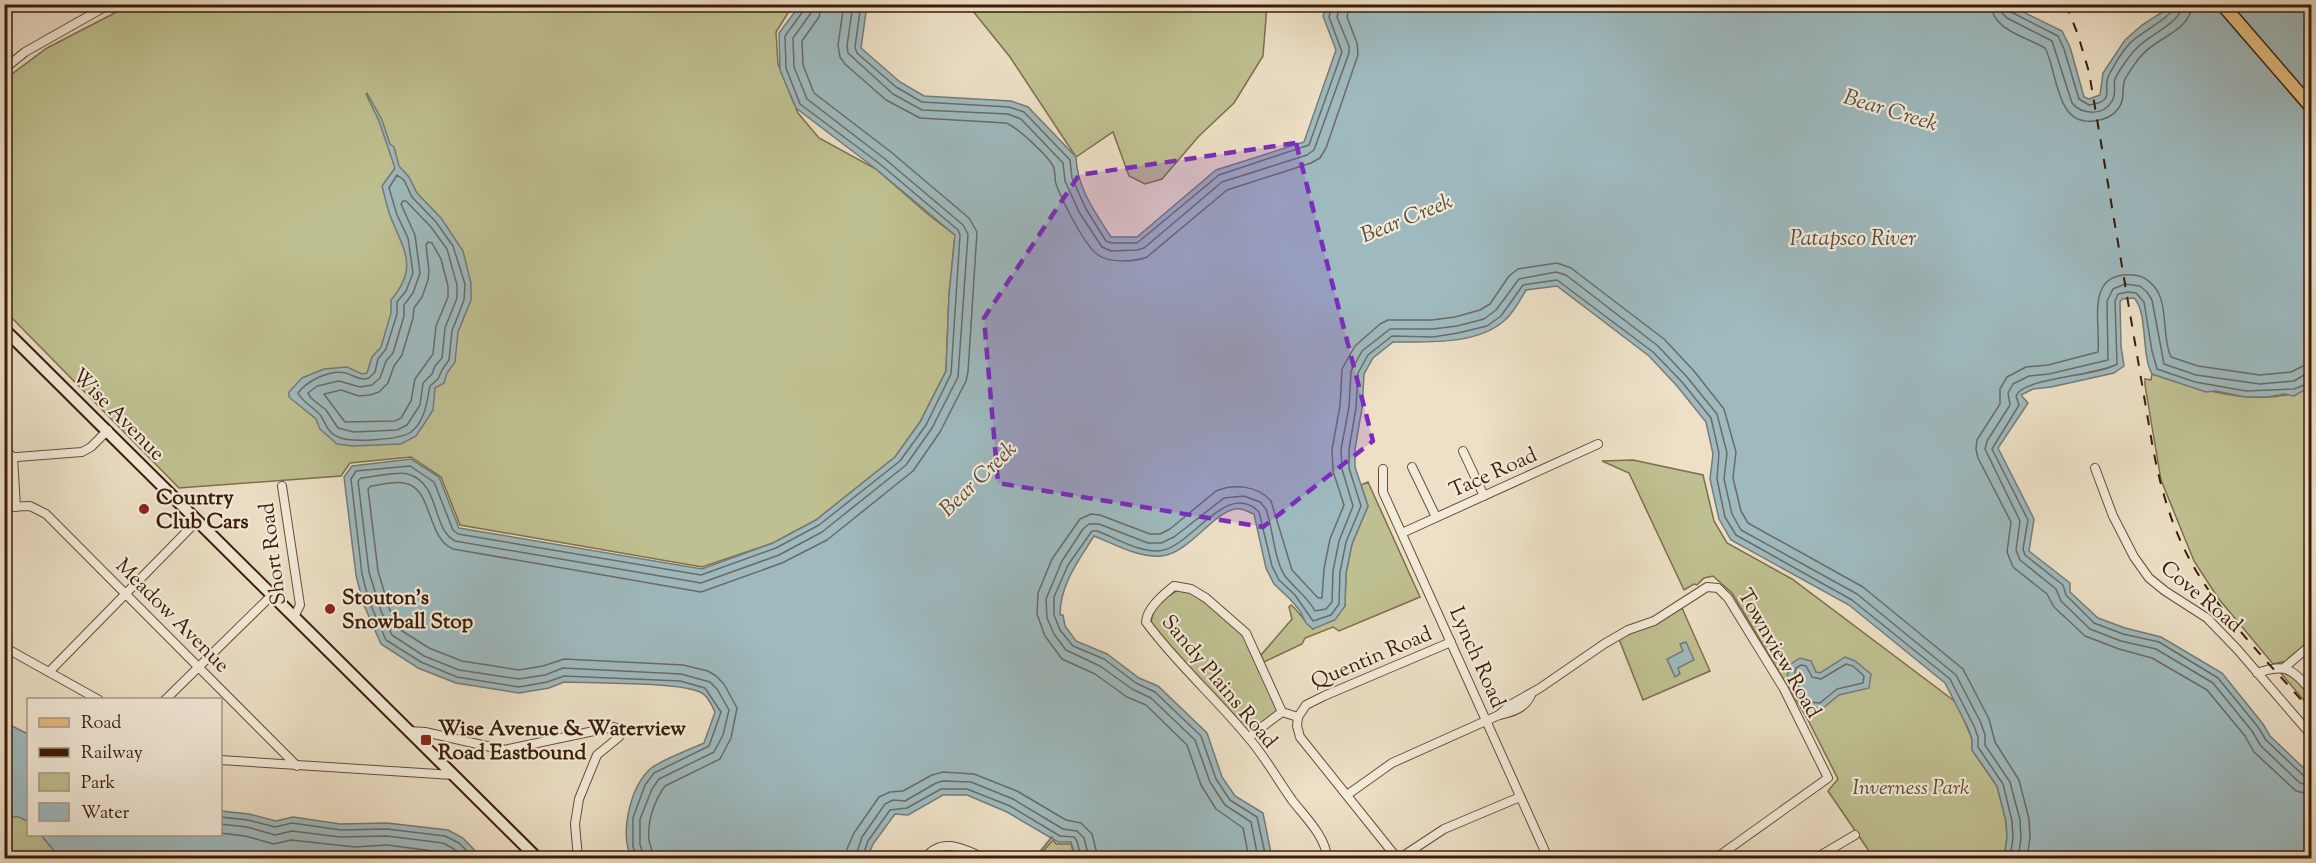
<svg xmlns="http://www.w3.org/2000/svg" width="2316" height="863" viewBox="0 0 2316 863" font-family="'Sorts Mill Goudy',serif">
  <style>
    .green { fill: #bfc091; stroke: #7e6e4c; stroke-width: 1.5 }
    .water { fill: #9ebabf; stroke: #777a76; stroke-width: 1.5 }
    .lines { fill: none; stroke-linecap: round; stroke-linejoin: round }
    .shore { stroke: #6d6a64; stroke-width: 1.5 }
    .stream { stroke: #777a76; stroke-width: 2 }
    .street-casing { stroke: #684c38; stroke-width: 10 }
    .secondary-casing { stroke: #3c1b08; stroke-width: 14 }
    .primary-casing { stroke: #3c1b08; stroke-width: 15 }
    .street { stroke: #f3ebda; stroke-width: 8 }
    .secondary { stroke: #f3ebda; stroke-width: 10 }
    .primary { stroke: #e6c083; stroke-width: 12 }
    .rail { stroke: #3c1b08; stroke-width: 2; stroke-dasharray: 10 10; stroke-linecap: butt }
    .marked { fill: #7b2cbf; fill-opacity: 0.2; stroke: #7b2cbf; stroke-width: 4.5; stroke-dasharray: 12 8; stroke-linejoin: round }
    .poi-dot { fill: #8f2418; stroke: #f3ebda; stroke-width: 2 }
    .labels { text-anchor: middle; stroke-width: 4.5; stroke-linejoin: round; paint-order: stroke }
    .street-label { font-size: 21px; fill: #3c1b08; stroke: #f3ebda }
    .poi-label { font-size: 21px; font-weight: bold; fill: #3c1b08; stroke: #f3ebda; text-anchor: start }
    .park-label { font-size: 21px; font-style: italic; fill: #634d31; stroke: #f3ebda }
    .water-label { font-size: 22px; font-style: italic; fill: #594b3f; stroke: #f3ebda }
  </style>
  <rect width="100%" height="100%" fill="#ede0c6"/>
  <filter id="stains"><feTurbulence type="fractalNoise" baseFrequency=".00333" numOctaves="4"/><feColorMatrix values="0 0 0 0 .2 0 0 0 0 .09 0 0 0 0 .02 0 0 0 .5 -.17"/></filter>
  <radialGradient id="worn" r=".72"><stop offset=".6" stop-color="#630" stop-opacity="0"/><stop offset="1" stop-color="#630" stop-opacity=".3"/></radialGradient>
  <g class="green">
    <polygon points="130,5 793,5 776,32 778,64 798,113 819,138 876,169 930,216 955,235 949,295 946,371 920,422 895,457 816,520 773,543 702,567 460,525 441,477 411,457 350,463 341,476 179,488 5,311 4,80 47,48"/>
    <polygon points="968,5 1267,5 1263,56 1234,103 1199,136 1162,179 1145,184 1129,176 1113,132 1076,157 1010,57"/>
    <path d="M2152,374C2195,389 2270,411 2311,386V640L2287,661L2273,664L2218,598L2194,561L2161,480L2145,385V379L2151,380Z"/>
    <polygon points="1633,460 1703,475 1714,521 1727,543 1792,579 1957,703 1972,739 1972,750 1997,786 2006,821 2007,838 2004,858 1872,858 1867,848 1828,791 1838,779 1808,720 1732,593 1713,576 1704,578 1697,585 1694,584 1684,590 1629,473 1602,461"/>
    <path d="M1368,482L1420,597L1339,631L1333,627L1305,638L1302,644L1264,662L1261,655L1292,619L1289,607L1291,605C1300,612 1304,622 1313,629L1345,606L1346,573L1352,544L1368,506L1361,485Z"/>
    <path d="M1178,590L1190,592L1206,603L1232,623L1247,640L1279,711L1249,734L1151,625C1151,608 1164,598 1178,590Z"/>
    <polygon points="1682,608 1710,671 1643,700 1619,639"/>
    <path d="M2280,672H2288C2301,684 2311,692 2311,709Z"/>
    <polygon points="19,816 28,822 28,834 41,835 60,858 5,858 4,820 8,817"/>
    <polygon points="1053,840 1056,844 1071,844 1075,858 1037,858"/>
  </g>
  <g class="water">
    <path d="M800,5H867L861,48L900,82L924,96L1011,101L1028,107L1076,157C1077,188 1095,212 1111,237H1137L1216,170L1304,142L1336,50L1323,16L1327,5H2009L2062,31L2070,47L2084,97L2089,99L2100,95L2103,73L2125,40L2142,25L2173,5H2311V386L2294,396L2284,394L2268,397H2245L2216,391L2206,392L2152,374C2141,354 2148,312 2134,298L2122,299L2120,302L2121,346L2124,366L2114,373L2051,387L2033,389L2021,395L2028,403L1998,448L2034,519L2029,551L2070,583V592L2098,618L2125,628L2161,637L2222,673L2263,724L2270,736L2311,775V858H2004L2007,838L2006,821L1997,786L1972,750V739L1968,728L1945,683L1849,605L1731,540L1719,519L1710,479L1713,454L1706,422L1677,386L1649,356L1557,286L1526,290C1520,300 1514,312 1505,320C1478,345 1428,342 1393,342L1373,358L1364,374L1362,408L1355,449V467L1368,506L1352,544L1346,573L1345,606L1335,620L1313,629L1306,623L1300,611L1290,599L1274,584L1266,568L1254,514C1250,513 1244,509 1240,509C1217,506 1190,554 1161,556C1138,558 1115,544 1094,536C1078,561 1060,585 1060,615H1063L1065,626L1076,641L1107,654L1139,678L1158,686L1207,733L1222,777L1235,796L1263,813L1272,858H1076L1071,842H1058L1007,812L967,795H943L908,815L895,814L873,844L867,858H632C619,835 630,789 649,770C658,761 691,749 704,743L715,712C712,706 708,696 702,693C683,682 591,683 564,682L549,688L519,693L456,683L418,668L381,644L363,603L356,575L344,477L352,466L411,459L439,477L459,528L702,569L773,543L816,520L895,457L920,422L946,371L949,295L955,235L876,169L796,108L780,70L779,33Z"/>
    <path d="M367,93L382,120L390,144L394,147L399,166L409,177L417,193L441,218L463,251L471,283V300L458,332L455,362L447,373L444,383L435,388L433,410L424,424L416,436L401,444L353,446L337,444L320,429L316,419L289,397V392L302,378L324,369L347,367L362,374L367,373L372,357L381,347L391,313V300C418,268 405,252 391,218C387,208 385,197 382,186L395,168L379,121L366,94Z"/>
    <polygon points="1686,642 1694,660 1678,668 1680,674 1675,677 1667,659 1683,651 1680,644"/>
    <polygon points="1845,657 1855,661 1871,674 1869,688 1839,695 1822,709 1803,707 1787,676 1791,664 1800,658 1811,661 1816,672 1820,673"/>
    <path d="M4,722L28,734V822C21,817 12,814 5,820Z"/>
    <polygon points="221,811 249,814 276,821 293,817 340,824 387,823 448,830 463,838 482,858 60,858 41,835 220,834"/>
  </g>
  <g class="lines">
    <g class="shore">
      <path d="M844,4L838,45L840,57L845,64L886,100L920,118L1006,123C1017,127 1047,155 1053,166C1056,171 1054,178 1056,184C1062,200 1084,245 1098,255C1109,263 1135,262 1147,257L1227,190L1311,163L1320,158L1326,148L1358,55L1357,43L1347,17L1349,4"/>
      <polyline points="853,4 847,46 848,53 893,94 922,110 1008,114 1021,119 1063,163 1065,181 1079,212 1102,247 1111,251 1137,250 1144,248 1222,182 1307,155 1314,150 1349,53 1349,46 1337,17 1340,4"/>
      <polyline points="861,4 855,47 857,53 896,87 922,102 1009,107 1024,112 1070,160 1072,178 1086,209 1106,241 1112,243 1137,243 1219,175 1309,145 1342,52 1329,17 1332,4"/>
      <path d="M1991,4C1992,30 2026,37 2045,48C2058,72 2055,126 2094,121C2103,120 2113,116 2118,109C2125,100 2122,91 2124,82C2125,77 2138,59 2142,55C2157,37 2191,31 2192,4"/>
      <path d="M2000,4L2002,13L2007,18L2052,41L2072,103C2082,115 2104,116 2112,101C2117,93 2113,86 2115,79C2118,72 2131,53 2137,48C2149,35 2182,22 2183,4"/>
      <path d="M2008,4L2011,12L2058,36L2064,49L2079,99L2089,105C2118,101 2101,89 2109,75C2114,65 2122,52 2130,43C2140,33 2174,16 2176,4"/>
      <path d="M397,175L404,180L412,197L436,222L453,246L465,284L464,300L452,331L449,360L442,370L438,379L430,386C427,401 425,422 411,432C400,440 351,443 338,437C328,433 326,424 321,416C314,407 303,403 298,393C307,381 330,369 346,373C355,376 360,381 369,378L375,372L378,359L386,349L397,314V302L406,291L413,273L408,238L397,215L389,188Z"/>
      <polygon points="403,201 406,201 431,227 447,249 457,285 457,298 445,328 442,358 435,366 432,374 423,383 420,405 407,425 397,430 354,432 338,428 326,410 311,398 308,393 317,386 339,381 360,387 372,385 380,378 386,361 393,353 404,316 404,305 413,293 420,273 415,235 401,204"/>
      <polygon points="428,242 432,243 441,259 448,286 448,297 436,326 433,354 415,379 411,401 401,418 395,421 345,422 324,394 341,390 359,396 370,395 379,392 388,383 394,366 402,355 413,318 414,308 422,297 428,280 429,271 426,245"/>
      <path d="M2312,365L2303,366L2291,372L2260,375L2198,366L2171,357C2162,339 2168,313 2159,294C2154,284 2145,276 2134,275C2084,271 2101,322 2098,352L2048,365L2026,367L2007,377L2000,389V404L1977,440L1976,449L1978,458L2011,522L2007,552L2013,567L2047,594L2054,607L2085,636L2119,649L2152,658L2207,690L2245,736L2254,752L2296,791L2312,795"/>
      <polyline points="2312,374 2304,375 2294,381 2260,384 2196,375 2164,364 2152,300 2147,292 2140,286 2125,284 2113,289 2107,301 2108,360 2049,374 2029,376 2013,384 2008,393 2010,405 1987,441 1985,449 2020,521 2016,550 2020,560 2056,589 2061,601 2090,629 2121,641 2156,649 2213,683 2252,731 2261,746 2300,783 2312,786"/>
      <path d="M2312,382L2294,389L2246,391L2195,382L2157,369L2152,351L2144,302L2136,293L2128,292L2118,294L2115,301L2117,364C2098,376 2021,378 2016,396L2019,405L1992,449L2028,520L2023,549L2025,555L2063,585L2066,595L2094,623L2123,634L2159,642L2218,678L2258,727L2266,740L2305,777L2312,778"/>
      <polygon points="1846,664 1853,666 1864,676 1863,683 1837,689 1820,703 1807,702 1794,677 1796,668 1801,665 1806,666 1812,677 1821,679"/>
      <polyline points="220,817 248,820 275,827 292,823 341,830 387,829 445,836 459,843 474,858"/>
      <polyline points="220,824 247,827 275,835 292,831 340,837 387,836 443,843 454,849 464,858"/>
      <polyline points="220,833 245,836 274,844 291,840 355,847 387,845 441,852 451,858"/>
      <polyline points="637,858 633,847 633,818 645,785 654,773 709,746 721,712 705,688 680,681 564,676 547,682 519,687 457,677 421,662 386,640 369,601 362,574 351,479 356,471 410,466 434,482 453,530 458,534 701,575 776,548 819,525 900,461 926,425 951,374 960,235 958,230 880,164 800,104 786,68 785,36 804,10 805,4"/>
      <path d="M645,858L640,845V819L652,789L659,779L714,752L723,735L729,710L717,689L710,682L681,674L563,668L545,675L519,679L459,670L424,656L392,635L381,611L369,572L358,481L361,478C372,477 399,471 408,474C441,484 431,528 455,541L701,583L779,555L822,532L906,465L932,428L958,377L968,234L963,225L885,159L807,99L794,67L793,38L811,13L812,4"/>
      <path d="M654,858C653,852 650,846 649,840C647,822 654,801 665,786L720,759L731,738L737,708L724,684L716,676L708,671L683,665L564,659L543,666L519,670L462,661L429,648L399,629L389,608L378,571L368,489L371,486C381,485 394,481 404,483C433,487 426,538 453,549L701,592L782,563L827,540L913,471L940,432L966,381L968,372L977,232L969,218L891,152L814,93L803,65L802,41L819,17L821,4"/>
      <polyline points="846,858 847,849 854,833 879,797 890,792 903,791 932,775 943,772 974,774 1017,791 1066,820 1081,823 1092,834 1098,858"/>
      <polyline points="855,858 862,837 885,804 893,800 905,801 936,783 943,781 971,782 1013,799 1063,829 1077,831 1084,838 1089,858"/>
      <polyline points="862,858 868,841 890,810 907,808 941,789 967,789 1010,806 1060,836 1074,837 1077,841 1081,858"/>
      <path d="M1249,858L1243,828L1216,809L1201,785L1187,745L1146,705L1127,697L1095,674L1062,659L1045,636L1037,614L1038,593L1052,559L1080,519L1091,514L1100,515L1150,534H1160L1170,529L1216,491C1234,483 1258,486 1271,501L1292,570L1318,598H1322L1324,569L1330,539L1344,505L1333,471L1332,449L1340,406L1342,369L1355,346L1380,324L1388,320H1432L1455,317L1480,310L1490,304L1509,276L1518,269L1557,263L1571,268L1664,339L1694,371L1724,409L1736,452L1733,478L1741,511L1748,523L1863,587L1963,669L1989,719L1995,742L2019,780L2029,819L2030,838L2027,858"/>
      <path d="M1258,858L1251,822L1225,805L1210,782L1195,740L1151,698L1132,689L1100,666L1066,650L1054,634L1047,618L1046,599L1062,561L1083,529L1089,524H1099L1148,543H1161L1174,537L1224,498L1244,496L1260,502L1266,509C1273,528 1274,560 1285,576C1295,589 1308,597 1315,611L1326,609L1332,602L1333,571L1339,541L1353,506L1342,469L1341,449L1349,407L1351,371L1362,351L1390,329H1433L1457,326L1484,319L1496,310L1519,279L1556,272L1566,275L1658,346L1687,377L1717,414L1727,453L1724,479L1732,514L1741,530L1857,594L1956,675L1981,723L1985,735V745L2010,782L2020,820L2021,839L2018,858"/>
      <path d="M1266,858L1257,817L1230,800L1216,779L1201,736L1155,692L1136,683L1104,659L1073,646L1060,630L1054,615V597L1068,565L1092,531H1097C1116,538 1143,555 1164,550C1193,543 1228,480 1259,512L1272,566L1279,580L1295,595L1313,621L1331,615L1339,604L1340,572L1346,542L1361,506L1349,468V449L1356,408L1358,373L1368,355L1392,336L1433,337L1458,333L1487,326L1501,316L1523,285L1557,280L1653,352L1682,382L1711,418L1719,453L1717,479L1725,517L1736,535L1852,600L1950,679L1974,726L1978,737V747L2003,784L2012,821L2013,838L2010,858"/>
    </g>
    <polyline class="stream" points="1035,858 1052,837"/>
    <g class="street-casing">
      <g id="street">
        <polyline points="4,69 25,52 110,4"/>
        <polyline points="4,449 13,457 16,507"/>
        <polyline points="1463,451 1484,496"/>
        <polyline points="4,458 82,452 91,447 108,430"/>
        <polyline points="1412,467 1436,517"/>
        <polyline points="2095,468 2113,516 2134,557 2149,578 2165,591 2207,618 2237,649 2312,736"/>
        <polyline points="1383,469 1383,492 1548,858"/>
        <polyline points="282,486 300,605 294,617"/>
        <polyline points="4,507 30,506 46,514 297,766"/>
        <polyline points="1402,533 1598,444"/>
        <polyline points="4,647 99,700"/>
        <polyline points="2285,667 2312,644"/>
        <polyline points="49,672 197,521"/>
        <path d="M2257,673C2287,663 2292,669 2312,692"/>
        <polyline points="165,700 272,595"/>
        <path d="M1282,712L1246,633L1206,598L1191,589L1174,586C1163,595 1147,608 1146,622C1176,663 1215,697 1247,736C1264,755 1277,779 1292,800C1305,817 1326,837 1327,858"/>
        <polyline points="1499,715 1510,705 1540,688 1604,644 1628,630 1654,621 1707,587 1718,588 1728,598 1784,689 1828,778 1716,858"/>
        <polyline points="1298,717 1297,726 1300,737 1397,858"/>
        <polyline points="409,731 425,732 504,750 613,727 619,729 619,737 597,755 579,799 575,824 578,858"/>
        <polyline points="1249,737 1282,712 1298,717 1306,705 1324,696 1451,642"/>
        <polyline points="220,760 453,775"/>
        <path d="M1347,795L1392,763L1499,715C1513,712 1525,708 1531,695"/>
        <path d="M925,858C942,836 964,849 984,858"/>
        <polyline points="1400,858 1444,829 1520,797"/>
        <polyline points="1816,858 1855,835"/>
      </g>
    </g>
    <g class="secondary-casing">
      <polyline id="secondary" points="4,329 537,858"/>
    </g>
    <g class="primary-casing">
      <polyline id="primary" points="2222,4 2312,108"/>
    </g>
    <use href="#street" class="street"/>
    <use href="#secondary" class="secondary"/>
    <use href="#primary" class="primary"/>
    <path class="rail" d="M2066,4L2078,35L2089,72L2152,443C2160,487 2172,530 2195,569C2226,621 2272,666 2312,712"/>
  </g>
  <path class="marked" d="M1296,143L1373,441L1263,527L998,483L984,318L1079,175Z"/>
  <g class="poi-dot">
    <circle cx="144" cy="509" r="6"/>
    <circle cx="330" cy="609" r="6"/>
    <rect x="420" y="734" width="12" height="12" rx="3"/>
  </g>
  <g class="labels">
    <g class="street-label">
      <text transform="translate(119 414) rotate(45)" y="7">Wise Avenue</text>
      <text transform="translate(1493 472) rotate(-24)" y="7">Tace Road</text>
      <text transform="translate(272 554) rotate(-97)" y="7">Short Road</text>
      <text transform="translate(2202 596) rotate(40)" y="7">Cove Road</text>
      <text transform="translate(173 615) rotate(45)" y="7">Meadow Avenue</text>
      <text transform="translate(1780 653) rotate(60)" y="7">Townview Road</text>
      <text transform="translate(1371 657) rotate(-23)" y="7">Quentin Road</text>
      <text transform="translate(1478 657) rotate(66)" y="7">Lynch Road</text>
      <text transform="translate(1220 681) rotate(50)" y="7">Sandy Plains Road</text>
    </g>
    <g class="poi-label">
      <text x="156" y="504">Country<tspan x="156" dy="24">Club Cars</tspan></text>
      <text x="342" y="604">Stouton's<tspan x="342" dy="24">Snowball Stop</tspan></text>
      <text x="438" y="735">Wise Avenue &amp; Waterview<tspan x="438" dy="24">Road Eastbound</tspan></text>
    </g>
    <g class="park-label">
      <text x="1911" y="794">Inverness Park</text>
    </g>
    <g class="water-label">
      <text transform="translate(1891 109) rotate(17)" y="8">Bear Creek</text>
      <text transform="translate(1406 217) rotate(-22)" y="8">Bear Creek</text>
      <text x="1853" y="245">Patapsco River</text>
      <text transform="translate(977 478) rotate(-44)" y="8">Bear Creek</text>
    </g>
  </g>
  <rect width="2316" height="863" fill="none" stroke="#ede0c6" stroke-width="24"/>
  <rect x="6" y="6" width="2304" height="851" fill="none" stroke="#3c1b08" stroke-width="3"/>
  <rect x="12" y="12" width="2292" height="839" fill="none" stroke="#3c1b08" stroke-width="1.5"/>
  <rect x="27" y="698" width="195" height="138" fill="#f3ebda" stroke="#aa9886" stroke-width="1.5"/>
  <rect x="39" y="718" width="30" height="9" fill="#e6c083" stroke="#aa9886" stroke-width="1.5"/>
  <text x="81" y="728" font-size="18" fill="#3c1b08">Road</text>
  <rect x="39" y="748" width="30" height="9" fill="#3c1b08" stroke="#aa9886" stroke-width="1.5"/>
  <text x="81" y="758" font-size="18" fill="#3c1b08">Railway</text>
  <rect x="39" y="773" width="30" height="18" fill="#bfc091" stroke="#aa9886" stroke-width="1.5"/>
  <text x="81" y="788" font-size="18" fill="#3c1b08">Park</text>
  <rect x="39" y="803" width="30" height="18" fill="#9ebabf" stroke="#aa9886" stroke-width="1.5"/>
  <text x="81" y="818" font-size="18" fill="#3c1b08">Water</text>
  <rect width="100%" height="100%" filter="url(#stains)"/>
  <rect width="100%" height="100%" fill="url(#worn)"/>
</svg>
